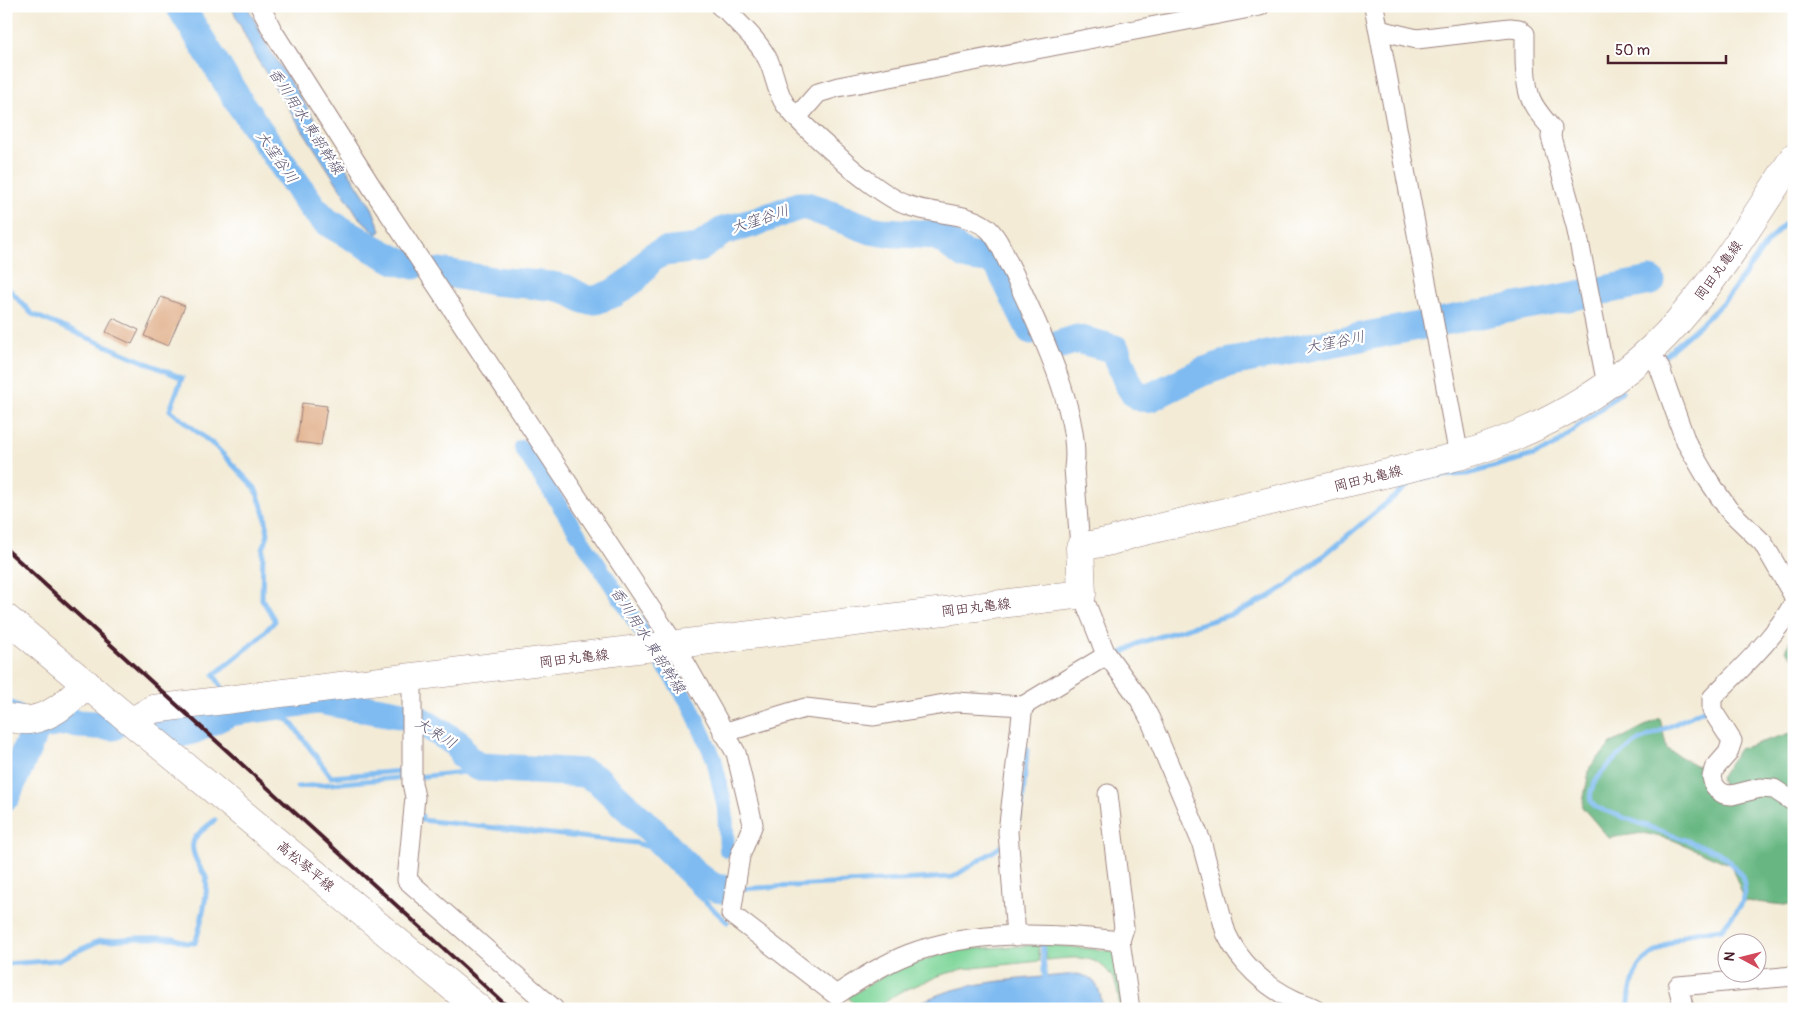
<svg xmlns="http://www.w3.org/2000/svg" width="1800" height="1015" viewBox="0 0 1800 1015" font-family="Pangolin,'Klee One',sans-serif">
  <style>
    .green { fill: #7fd69a; stroke: #647a62 }
    .forest { fill: #67b782; stroke: #586b56 }
    .water { fill: #7fbbf1; stroke: #646d8e }
    .lines { fill: none; stroke-linecap: round; stroke-linejoin: round }
    .stream { stroke: #7fbbf1; stroke-width: 5 }
    .canal { stroke: #7fbbf1; stroke-width: 16 }
    .river { stroke: #7fbbf1; stroke-width: 29 }
    .building { fill: #e1af89 }
    .street-casing { stroke: #9e8580; stroke-width: 21 }
    .secondary-casing { stroke: #9e8580; stroke-width: 29 }
    .street { stroke: #fff; stroke-width: 19 }
    .secondary { stroke: #fff; stroke-width: 28 }
    .rail { stroke: #4a1f2b; stroke-width: 4 }
    .labels { text-anchor: middle; stroke-width: 4.5; stroke-linejoin: round; paint-order: stroke }
    .street-label { font-size: 14px; fill: #4a1f2b; stroke: #fff }
    .water-label { font-size: 15px; font-style: italic; fill: #5d5670; stroke: #fff }
  </style>
  <rect width="100%" height="100%" fill="#fff"/>
  <filter id="ink" filterUnits="userSpaceOnUse"><feTurbulence type="fractalNoise" baseFrequency=".02" numOctaves="2"/><feDisplacementMap in="SourceGraphic" scale="10" xChannelSelector="R" yChannelSelector="G"/><feConvolveMatrix kernelMatrix="1 2 1 2 8 2 1 2 1" color-interpolation-filters="sRGB"/></filter>
  <filter id="wash" filterUnits="userSpaceOnUse"><feTurbulence type="fractalNoise" baseFrequency=".0096" numOctaves="4" result="noise"/><feDisplacementMap in="SourceGraphic" scale="20" xChannelSelector="R" yChannelSelector="G"/><feGaussianBlur stdDeviation="1.12" result="paint"/><feColorMatrix in="noise" values="0 0 0 0 0 0 0 0 0 0 0 0 0 0 0 0 0 1.4 0 .05"/><feComposite in="paint" operator="in"/></filter>
  <g filter="url(#wash)">
    <rect width="100%" height="100%" fill="#f3ebd6"/>
    <g class="green">
      <path d="M1044,944L1111,951L1117,956L1126,1009H1120C1119,1000 1118,989 1115,982C1099,951 1075,958 1046,960Z"/>
      <polygon points="1038,945 1040,961 963,969 941,975 898,993 875,1009 859,1009 848,997 892,971 954,950"/>
    </g>
    <g class="forest">
      <polygon points="1794,629 1794,658 1786,651"/>
      <polygon points="1660,718 1667,749 1695,765 1705,767 1707,787 1772,796 1794,809 1794,906 1745,901 1731,865 1673,840 1643,833 1609,838 1582,807 1590,767 1612,743"/>
      <polygon points="1794,732 1794,798 1723,786 1720,778 1739,749"/>
    </g>
    <g class="water">
      <polygon points="231,6 247,6 268,47 372,208 381,231 377,234 358,216 255,56"/>
      <path d="M1077,974C1099,978 1099,989 1103,1009H908C958,979 1020,980 1077,974Z"/>
    </g>
    <g class="lines">
      <g class="stream">
        <polyline points="6,286 32,314 182,378 170,410 215,446 255,488 265,514 268,534 263,549 262,599 275,621 257,640 214,675 225,692"/>
        <path d="M1665,355C1684,338 1705,322 1722,303C1744,281 1768,231 1794,218"/>
        <polyline points="1114,658 1139,643 1236,613 1269,597 1289,584 1412,482 1426,477 1468,474 1534,455 1554,446 1622,391"/>
        <polyline points="6,700 21,708"/>
        <polyline points="237,708 247,719 282,717 290,721 331,777 401,771 407,776"/>
        <polyline points="417,777 474,771 573,777 586,779 598,786 653,838 667,848"/>
        <polyline points="297,787 408,777"/>
        <polyline points="422,816 421,820 636,843 649,847 698,895 727,922"/>
        <polyline points="1015,829 1022,808 1027,749"/>
        <polyline points="738,889 953,877 1005,844"/>
        <polyline points="698,895 708,884"/>
        <polyline points="1039,942 1042,942 1045,983"/>
        <path d="M6,964L58,960L99,941L137,938H174L186,943H195C200,929 209,891 206,877C204,873 200,868 198,864C185,839 197,835 215,820"/>
        <path d="M1629,1009C1628,999 1634,970 1641,964C1651,953 1681,935 1695,932C1704,930 1713,931 1722,929L1741,905L1745,893L1744,883L1742,876L1729,861L1718,852L1595,807C1576,788 1621,753 1636,743C1643,738 1652,735 1660,731C1677,723 1693,715 1709,707"/>
      </g>
      <polyline class="canal" points="522,448 690,705 714,759 725,808 727,850"/>
      <g class="river">
        <polyline points="180,6 241,105 313,208 327,222 376,250 395,260 414,265"/>
        <path d="M440,272L493,281L552,286L566,289L586,300H596L614,293L634,279L652,257L663,252L699,248L723,231L756,222L799,206H807L871,230L882,232L934,235C946,239 954,249 965,255C975,259 987,257 997,262L1031,330"/>
        <path d="M1055,346L1077,339L1115,349C1120,360 1127,387 1136,394C1140,398 1146,398 1151,397L1202,372L1231,362L1651,281"/>
        <path d="M162,728L181,733L195,729L230,712L318,700L404,715L419,720L458,744L464,756L475,765L481,767L584,773L598,780L659,837C668,849 700,881 714,887C717,889 721,889 725,889"/>
        <polyline points="6,796 35,730 43,725 67,721 78,724 113,726"/>
      </g>
    </g>
    <g id="blocks">
      <g class="building">
        <polygon points="161,297 185,306 168,346 144,336"/>
        <polygon points="113,318 139,330 132,344 106,332"/>
        <polygon points="302,403 327,406 321,445 297,442"/>
      </g>
    </g>
  </g>
  <g filter="url(#ink)">
    <use href="#blocks" fill-opacity="0" stroke="#9e8580" stroke-width="1"/>
    <g class="lines">
      <g class="street-casing">
        <g id="street">
          <path d="M260,6L272,30L373,189L675,645L736,753L753,824L740,856L731,914L836,995C859,980 883,964 909,954C974,929 1052,933 1120,941"/>
          <path d="M720,6L726,10C741,26 760,42 769,62C775,75 777,93 785,104C800,124 821,141 839,157C853,171 889,199 907,205C932,215 963,211 986,227C999,237 1005,258 1013,272C1036,321 1082,414 1074,468L1080,547"/>
          <polyline points="1374,6 1459,456"/>
          <path d="M1379,30L1417,39L1510,28L1519,29L1525,34C1525,54 1524,78 1530,97C1534,109 1544,119 1552,129L1551,137L1576,226L1607,385"/>
          <polyline points="797,117 818,93 838,87 1260,6"/>
          <polyline points="1649,351 1659,366 1686,442 1707,478 1728,509 1763,543 1792,593 1794,598"/>
          <path d="M1082,594L1105,652L1140,700L1150,719L1201,841L1226,933C1240,963 1265,986 1294,1000C1301,1003 1309,1005 1316,1009"/>
          <path d="M1794,603C1773,640 1741,668 1712,698V710L1732,741L1728,753L1714,769L1712,777L1714,785L1719,791L1724,794L1732,795L1760,788L1774,789L1794,802"/>
          <polyline points="412,678 412,783 415,797 407,880 554,1009"/>
          <polyline points="1023,706 1107,655"/>
          <polyline points="723,733 805,708 874,716 956,702 1023,706 1008,832 1016,936"/>
          <polyline points="1108,794 1124,928 1120,941 1130,1009"/>
          <polyline points="1684,1009 1678,986 1794,976"/>
        </g>
      </g>
      <g class="secondary-casing">
        <g id="secondary">
          <polyline points="6,618 479,1009"/>
          <path d="M6,718C14,718 23,721 30,720C55,716 69,700 87,684"/>
          <path d="M134,722L138,718L153,709L1082,594L1080,547L1111,541L1133,534L1459,456C1547,430 1630,381 1688,310C1728,262 1760,209 1794,157"/>
        </g>
      </g>
      <use href="#street" class="street"/>
      <use href="#secondary" class="secondary"/>
      <polyline class="rail" points="6,549 510,1009"/>
    </g>
  </g>
  <g class="labels">
    <g class="street-label">
      <text transform="translate(1718 270) rotate(-54)" y="5">岡田丸亀線</text>
      <text transform="translate(1368 478) rotate(-14)" y="5">岡田丸亀線</text>
      <text transform="translate(976 607) rotate(-7)" y="5">岡田丸亀線</text>
      <text transform="translate(574 658) rotate(-7)" y="5">岡田丸亀線</text>
      <text transform="translate(306 866) rotate(40)" y="5">高松琴平線</text>
    </g>
    <g class="water-label">
      <text transform="translate(306 121) rotate(57)" y="5">香川用水 東部幹線</text>
      <text transform="translate(277 157) rotate(55)" y="5">大窪谷川</text>
      <text transform="translate(760 219) rotate(-18)" y="5">大窪谷川</text>
      <text transform="translate(1335 342) rotate(-11)" y="5">大窪谷川</text>
      <text transform="translate(648 640) rotate(57)" y="5">香川用水 東部幹線</text>
      <text transform="translate(436 733) rotate(32)" y="5">大束川</text>
    </g>
  </g>
  <rect width="1800" height="1015" fill="none" stroke="#fff" stroke-width="25"/>
  <g transform="translate(1742 958) rotate(277)"><circle r="24" fill="#ffffff" stroke="#b7a5aa"/>
  <path d="M0-4L9 19L0 12L-9 19Z" fill="#d1495b"/>
  <text y="-8" font-size="14" font-weight="bold" text-anchor="middle" fill="#4a1f2b">N</text>
  </g>
  <path d="M1608 55v8h118v-8" fill="none" stroke="#4a1f2b" stroke-width="2.5"/>
  <text x="1615" y="55" font-size="15" fill="#4a1f2b" stroke="#ffffff" stroke-width="4" paint-order="stroke">50 m</text>
</svg>
